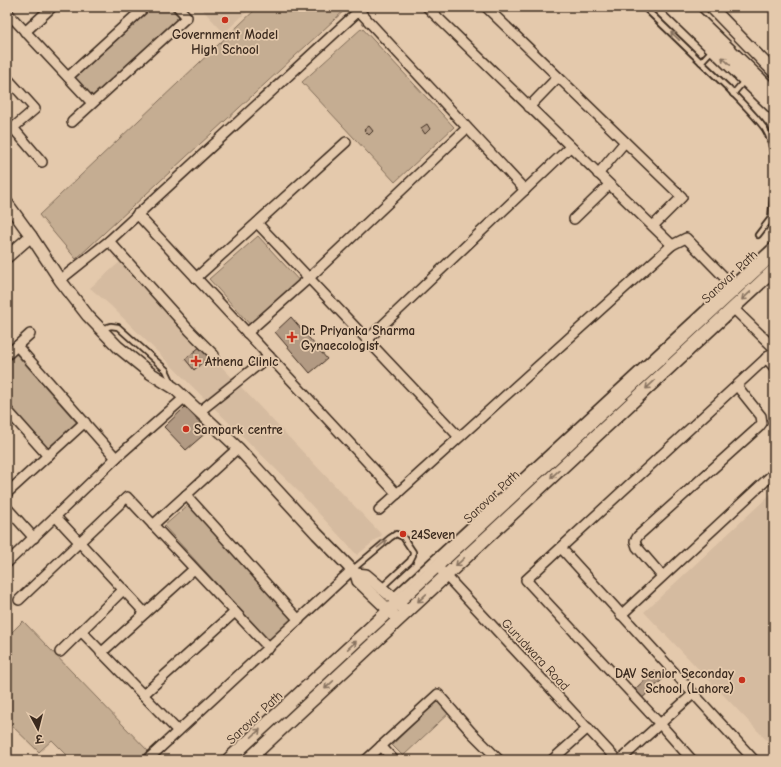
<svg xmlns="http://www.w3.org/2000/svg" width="781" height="767" viewBox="0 0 781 767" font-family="'Comic Neue','Playpen Sans Deva',sans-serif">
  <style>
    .built { fill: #d5bba0 }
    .green { fill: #c5ad92; stroke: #806c58 }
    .building { fill: #b29a83; stroke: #3b2a1e }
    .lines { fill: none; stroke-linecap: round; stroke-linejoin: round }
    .service-casing { stroke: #3b2a1e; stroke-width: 8 }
    .minor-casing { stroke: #3b2a1e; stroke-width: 12 }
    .tertiary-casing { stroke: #3b2a1e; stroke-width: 14 }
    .secondary-casing { stroke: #3b2a1e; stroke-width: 15 }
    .service { stroke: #e4c9ac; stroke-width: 4.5 }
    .minor { stroke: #e4c9ac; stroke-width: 9 }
    .tertiary { stroke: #e4c9ac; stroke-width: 11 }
    .secondary { stroke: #e4c9ac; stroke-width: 12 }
    .oneway { stroke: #87725e }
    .poi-dot { fill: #c8321e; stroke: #e4c9ac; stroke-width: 1.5 }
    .labels { text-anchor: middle; stroke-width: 3.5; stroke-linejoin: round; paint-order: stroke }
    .poi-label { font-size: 13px; font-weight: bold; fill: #3b2a1e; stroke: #e4c9ac; text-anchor: start }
    .street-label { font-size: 13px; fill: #3b2a1e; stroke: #e4c9ac }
  </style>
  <rect width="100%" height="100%" fill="#e4c9ac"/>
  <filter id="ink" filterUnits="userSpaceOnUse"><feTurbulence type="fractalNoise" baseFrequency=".025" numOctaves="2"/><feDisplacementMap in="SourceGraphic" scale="8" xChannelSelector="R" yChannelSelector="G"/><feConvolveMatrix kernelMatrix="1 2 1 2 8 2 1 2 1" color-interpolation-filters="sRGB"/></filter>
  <g filter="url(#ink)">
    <g class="built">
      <polygon points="200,7 252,7 224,33"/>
      <polygon points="121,261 382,535 357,555 301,494 110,305 90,288"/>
      <polygon points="774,491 774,748 644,612"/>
    </g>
    <g class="green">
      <polygon points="153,7 169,7 180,18 93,98 75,78"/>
      <polygon points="258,7 348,7 76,259 39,215"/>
      <polygon points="362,28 454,127 395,182 302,82"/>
      <polygon points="258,236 302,284 253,328 209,279"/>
      <polygon points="16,354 77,423 47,449 7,403 7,362"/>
      <polygon points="188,505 293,620 269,641 164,526"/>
      <polygon points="23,621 149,752 139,760 72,760 52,740 39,752 7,721 7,637"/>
      <polygon points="440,698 452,710 403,756 392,745"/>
    </g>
    <g class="building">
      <polygon points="427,124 430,129 425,134 421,128"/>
      <polygon points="369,126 373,131 369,135 364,130"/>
      <polygon points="291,317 327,359 310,373 275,332"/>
      <polygon points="201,346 210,356 194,370 185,359"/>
      <polygon points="185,407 208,431 186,450 164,427"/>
      <polygon points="655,670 663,679 639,701 631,693"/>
    </g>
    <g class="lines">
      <g class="service-casing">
        <g id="service">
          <path d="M644,7C672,34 700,61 728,88C740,101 754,114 765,129C771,138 773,150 774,161"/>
          <polyline points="701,62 712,50"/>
          <polyline points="733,94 745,80"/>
          <polyline points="758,235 771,218 774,184"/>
          <polyline points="101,329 111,326 118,327 166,370 172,383"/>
          <polyline points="352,570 390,538 396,534 403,537 413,552 413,555 410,561 381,588"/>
          <polyline points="392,597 774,244"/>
        </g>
      </g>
      <g class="minor-casing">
        <g id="minor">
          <polyline points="427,7 672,245"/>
          <polyline points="486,7 682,197 653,226"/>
          <polyline points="359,11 525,190"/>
          <polyline points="7,12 92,103"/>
          <polyline points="25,32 52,7"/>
          <polyline points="68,77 145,7"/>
          <polyline points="7,78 35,109 7,133"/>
          <polyline points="529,107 558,77"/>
          <polyline points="72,122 187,17 178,7"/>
          <polyline points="13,128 42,162"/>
          <polyline points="598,174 625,142"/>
          <polyline points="137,214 397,494"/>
          <polyline points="574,219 609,185"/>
          <polyline points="257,223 459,437"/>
          <polyline points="109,241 190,331 214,355"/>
          <polyline points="196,278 346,142"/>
          <polyline points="60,280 109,241 363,7"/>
          <polyline points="733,308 774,348"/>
          <polyline points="247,333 309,278 467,128"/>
          <polyline points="367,340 570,147"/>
          <polyline points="17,346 116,458"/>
          <polyline points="7,355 30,334"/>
          <polyline points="766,358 774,367"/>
          <polyline points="7,410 48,456"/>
          <polyline points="199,412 269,356"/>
          <polyline points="7,493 85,422"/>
          <polyline points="186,495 299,620"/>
          <polyline points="7,508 34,538"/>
          <polyline points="379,510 672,245 686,238 731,284"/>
          <polyline points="56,517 145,613"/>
          <polyline points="153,525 238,448"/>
          <polyline points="561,548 754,760"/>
          <polyline points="7,563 116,458 184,398"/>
          <polyline points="437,566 617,760"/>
          <polyline points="662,576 637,547 635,541 638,536 759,427 762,423 761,416 737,386"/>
          <polyline points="19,600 127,497 269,648"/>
          <polyline points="621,615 774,473"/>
          <polyline points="81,631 178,731"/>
          <polyline points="60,652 124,589"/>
          <polyline points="101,653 194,569"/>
          <polyline points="143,695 235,612"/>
          <polyline points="381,746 394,760"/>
          <polyline points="147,760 352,570"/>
          <polyline points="366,760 438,694 471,732 499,760"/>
          <polyline points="552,760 588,728"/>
          <polyline points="620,760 693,694"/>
          <polyline points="692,760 660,724 526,580 774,351"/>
        </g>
      </g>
      <g class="tertiary-casing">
        <g id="tertiary">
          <polyline points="711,7 774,72"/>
          <polyline points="7,203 31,236 60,280 88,316 118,347 150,373 174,388 238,448 317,534 356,574 358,581 396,617"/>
          <polyline points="7,257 31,236"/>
          <polyline points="356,574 366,575 392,597 404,609"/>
        </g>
      </g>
      <g class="secondary-casing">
        <g id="secondary">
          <polyline points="670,7 774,108"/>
          <polyline points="685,7 774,93"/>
          <polyline points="228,760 774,253"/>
          <polyline points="248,760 774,270"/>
        </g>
      </g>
      <use href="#service" class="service"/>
      <use href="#minor" class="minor"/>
      <use href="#tertiary" class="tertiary"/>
      <use href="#secondary" class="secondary"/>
    </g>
    <defs><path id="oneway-shaft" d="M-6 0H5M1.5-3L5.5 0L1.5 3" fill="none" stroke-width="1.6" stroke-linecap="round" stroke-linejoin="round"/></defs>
    <g class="oneway">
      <use href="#oneway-shaft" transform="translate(675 36) rotate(-136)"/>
      <use href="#oneway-shaft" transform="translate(726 61) rotate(-136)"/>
      <use href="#oneway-shaft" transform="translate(746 296) rotate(137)"/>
      <use href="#oneway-shaft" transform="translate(650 385) rotate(137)"/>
      <use href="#oneway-shaft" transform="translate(555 474) rotate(137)"/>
      <use href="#oneway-shaft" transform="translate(382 544) rotate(-39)"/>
      <use href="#oneway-shaft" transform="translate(460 562) rotate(137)"/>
      <use href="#oneway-shaft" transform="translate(422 598) rotate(137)"/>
      <use href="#oneway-shaft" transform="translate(352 645) rotate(-43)"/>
      <use href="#oneway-shaft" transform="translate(329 685) rotate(137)"/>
      <use href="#oneway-shaft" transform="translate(256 733) rotate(-43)"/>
    </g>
  </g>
  <g class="poi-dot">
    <circle cx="225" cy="20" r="4"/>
    <path d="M290 331h4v4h4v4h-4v4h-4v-4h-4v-4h4z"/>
    <path d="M194 355h4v4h4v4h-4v4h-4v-4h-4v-4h4z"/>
    <circle cx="186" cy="429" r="4"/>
    <circle cx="403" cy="534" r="4"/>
    <circle cx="742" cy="680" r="4"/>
  </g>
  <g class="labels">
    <g class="poi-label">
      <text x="225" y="39" text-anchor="middle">Government Model<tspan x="225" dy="15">High School</tspan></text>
      <text x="301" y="335">Dr. Priyanka Sharma<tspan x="301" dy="15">Gynaecologist</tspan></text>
      <text x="205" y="366">Athena Clinic</text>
      <text x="194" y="434">Sampark centre</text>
      <text x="411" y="539">24Seven</text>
      <text x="734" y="678" text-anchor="end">DAV Senior Seconday<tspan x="734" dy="15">School (Lahore)</tspan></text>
    </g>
    <g class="street-label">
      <text transform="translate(729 276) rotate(-43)" y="5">Sarovar Path</text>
      <text transform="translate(491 496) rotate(-43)" y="5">Sarovar Path</text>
      <text transform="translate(536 654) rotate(47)" y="5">Gurudwara Road</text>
      <text transform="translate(254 717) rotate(-43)" y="5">Sarovar Path</text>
    </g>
  </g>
  <rect width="781" height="767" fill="none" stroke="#e4c9ac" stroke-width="24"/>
  <rect x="12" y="12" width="757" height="743" fill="none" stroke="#3b2a1e" stroke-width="1.5" filter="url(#ink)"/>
  <g transform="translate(38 729) rotate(173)" stroke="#e4c9ac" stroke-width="3" paint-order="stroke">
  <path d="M0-3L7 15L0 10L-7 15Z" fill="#3b2a1e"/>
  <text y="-6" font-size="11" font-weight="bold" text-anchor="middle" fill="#3b2a1e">उ</text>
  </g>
</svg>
